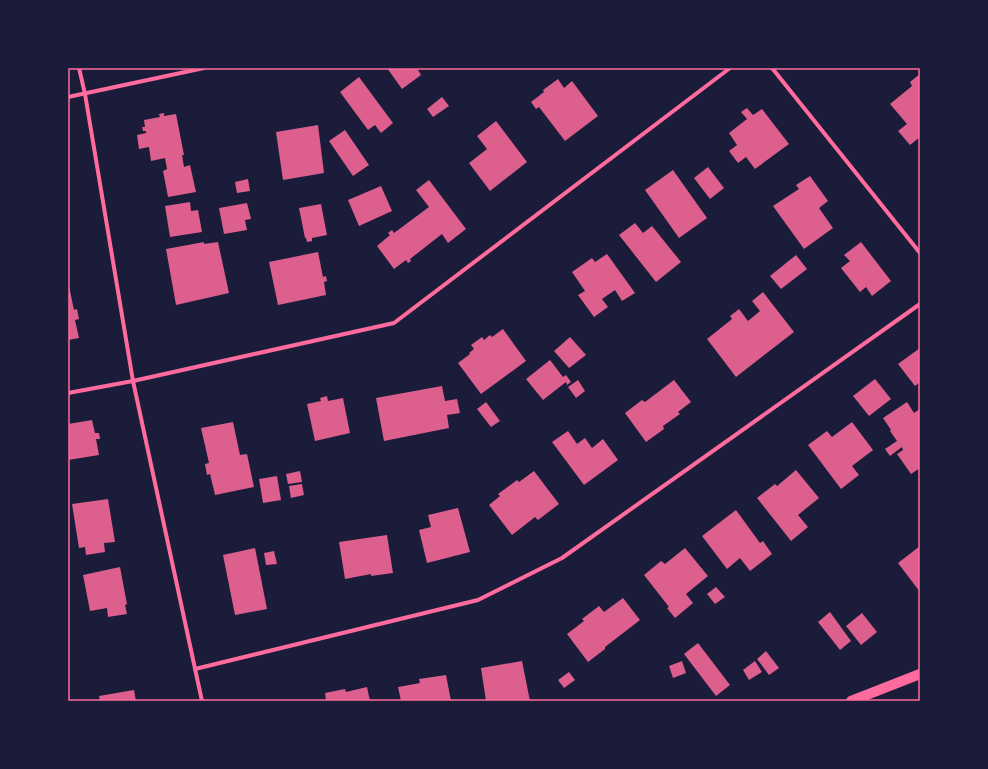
<svg xmlns="http://www.w3.org/2000/svg" width="988" height="769" viewBox="0 0 988 769" font-family="'Fira Sans Condensed',sans-serif">
  <style>
    .building { fill: #dd5f8e }
    .lines { fill: none; stroke-linecap: round; stroke-linejoin: round }
    .minor { stroke: #ff6b9d; stroke-width: 4 }
    .primary { stroke: #ff6b9d; stroke-width: 10 }
    .neatline { fill: none; stroke: #ff6b9d; stroke-width: 1.5 }
  </style>
  <rect width="100%" height="100%" fill="#1b1b3a"/>
  <g class="building">
    <polygon points="387,68 417,68 421,75 402,89"/>
    <polygon points="920,74 920,137 910,145 898,131 907,124 890,104 912,86 910,82"/>
    <polygon points="359,77 393,123 381,133 375,125 368,130 340,92"/>
    <polygon points="558,79 564,88 572,81 598,116 565,141 539,107 536,109 531,102 544,92 543,90"/>
    <polygon points="442,97 449,106 433,117 427,109"/>
    <polygon points="747,108 753,115 762,109 789,144 755,169 746,157 738,163 729,151 737,145 729,133 747,119 741,112"/>
    <polygon points="164,113 164,116 176,114 184,155 182,155 184,167 190,165 196,192 168,197 163,171 167,169 165,158 151,161 149,147 139,149 137,135 146,133 146,131 143,131 142,127 145,127 144,120 160,117 159,114"/>
    <polygon points="496,121 527,162 490,191 469,163 487,149 477,136"/>
    <polygon points="318,125 324,173 283,180 276,132"/>
    <polygon points="345,130 369,165 353,176 329,141"/>
    <polygon points="708,167 724,188 710,199 694,178"/>
    <polygon points="673,170 707,218 679,238 645,190"/>
    <polygon points="810,176 828,201 819,208 833,228 804,249 773,206 799,189 796,185"/>
    <polygon points="248,179 250,191 237,193 235,182"/>
    <polygon points="429,180 466,229 448,243 442,234 410,259 411,261 408,263 406,260 394,269 377,246 390,235 388,233 392,230 394,233 429,207 416,190"/>
    <polygon points="381,186 392,211 359,226 348,200"/>
    <polygon points="190,202 191,211 198,210 202,232 170,237 165,206"/>
    <polygon points="247,203 251,219 245,220 247,230 224,234 219,208"/>
    <polygon points="321,204 327,235 312,238 312,241 307,242 306,238 305,238 299,208"/>
    <polygon points="635,223 643,233 652,226 681,262 656,282 619,235"/>
    <polygon points="204,242 204,244 218,242 229,293 176,305 166,249"/>
    <polygon points="861,242 891,281 872,296 866,287 860,292 841,268 850,261 844,255"/>
    <polygon points="318,252 323,277 326,276 327,281 324,282 326,295 278,305 269,262"/>
    <polygon points="607,254 635,293 622,301 615,290 602,299 608,307 594,317 578,295 585,291 572,272 592,258 595,262"/>
    <polygon points="796,255 807,269 781,289 770,276"/>
    <polygon points="69,286 74,310 77,309 79,319 75,320 79,338 68,340"/>
    <polygon points="763,292 794,332 736,377 707,339 732,319 730,316 739,309 748,321 760,311 752,301"/>
    <polygon points="503,329 526,361 481,394 458,363 470,354 469,353 474,349 471,345 482,337 484,340 490,335 492,337"/>
    <polygon points="570,337 586,355 569,368 554,351"/>
    <polygon points="920,348 920,382 915,386 898,364"/>
    <polygon points="550,360 563,377 566,375 571,382 567,385 566,382 543,400 526,379"/>
    <polygon points="875,379 891,399 869,416 853,396"/>
    <polygon points="578,380 585,391 576,398 568,387"/>
    <polygon points="674,380 691,402 678,412 680,414 663,426 664,429 646,442 625,413 642,400 645,402"/>
    <polygon points="442,386 445,401 457,399 460,413 447,415 449,428 384,441 376,398"/>
    <polygon points="327,396 328,401 343,398 350,433 315,441 307,404 321,401 320,398"/>
    <polygon points="486,402 500,421 491,427 477,409"/>
    <polygon points="907,402 914,413 920,409 920,468 911,474 897,454 903,450 902,447 890,456 885,449 897,441 890,431 891,430 883,418"/>
    <polygon points="92,420 95,433 99,433 100,439 96,439 99,455 68,460 68,424"/>
    <polygon points="233,422 240,455 247,454 254,487 215,495 210,474 207,475 205,464 209,463 201,428"/>
    <polygon points="852,422 873,450 852,466 859,475 841,489 808,445 827,431 832,437"/>
    <polygon points="568,431 577,444 585,438 592,448 603,439 618,460 584,485 552,442"/>
    <polygon points="796,470 819,498 798,515 808,527 791,541 757,498 775,484 777,486"/>
    <polygon points="300,471 302,482 288,484 286,474"/>
    <polygon points="534,471 559,504 538,520 535,517 512,535 489,505 500,496 498,494 517,480 519,482"/>
    <polygon points="277,476 281,500 263,503 259,479"/>
    <polygon points="302,484 304,495 291,498 289,486"/>
    <polygon points="108,499 115,542 104,543 105,552 86,555 85,547 79,548 72,504"/>
    <polygon points="458,508 470,552 427,563 419,530 431,527 428,515"/>
    <polygon points="736,510 760,543 763,541 772,554 750,571 740,558 727,569 702,536"/>
    <polygon points="387,535 393,573 371,576 371,574 345,579 339,542"/>
    <polygon points="920,546 920,592 898,563"/>
    <polygon points="255,548 267,609 235,615 223,555"/>
    <polygon points="685,548 708,576 686,594 693,603 675,618 667,608 669,607 644,575 661,561 665,564"/>
    <polygon points="274,551 277,564 266,565 264,553"/>
    <polygon points="120,567 127,604 125,605 127,614 108,617 107,608 90,611 83,575"/>
    <polygon points="716,587 725,597 715,604 707,594"/>
    <polygon points="623,598 640,620 605,647 605,649 588,662 567,634 584,621 582,619 599,606 604,612"/>
    <polygon points="830,612 851,641 840,650 818,622"/>
    <polygon points="862,613 877,632 861,645 846,626"/>
    <polygon points="698,643 730,685 716,696 684,654"/>
    <polygon points="766,651 779,668 769,675 757,659"/>
    <polygon points="522,661 530,701 486,701 481,668"/>
    <polygon points="682,661 686,673 673,678 669,666"/>
    <polygon points="755,661 762,672 749,680 743,670"/>
    <polygon points="569,672 575,680 564,688 558,680"/>
    <polygon points="446,675 451,701 401,701 398,687 420,683 419,679"/>
    <polygon points="367,687 370,701 326,701 325,693 345,689 346,692"/>
    <polygon points="134,690 136,701 100,701 99,696"/>
  </g>
  <g class="lines">
    <g class="minor">
      <polyline points="79,68 85,94 133,381 202,701"/>
      <polyline points="772,68 920,253"/>
      <polyline points="68,97 204,68"/>
      <polyline points="68,393 133,381 394,323 730,68"/>
      <polyline points="195,669 478,600 562,558 920,304"/>
    </g>
    <polyline class="primary" points="851,701 920,674"/>
  </g>
  <rect width="988" height="769" fill="none" stroke="#1b1b3a" stroke-width="138"/>
  <rect x="69" y="69" width="850" height="631" class="neatline"/>
</svg>
